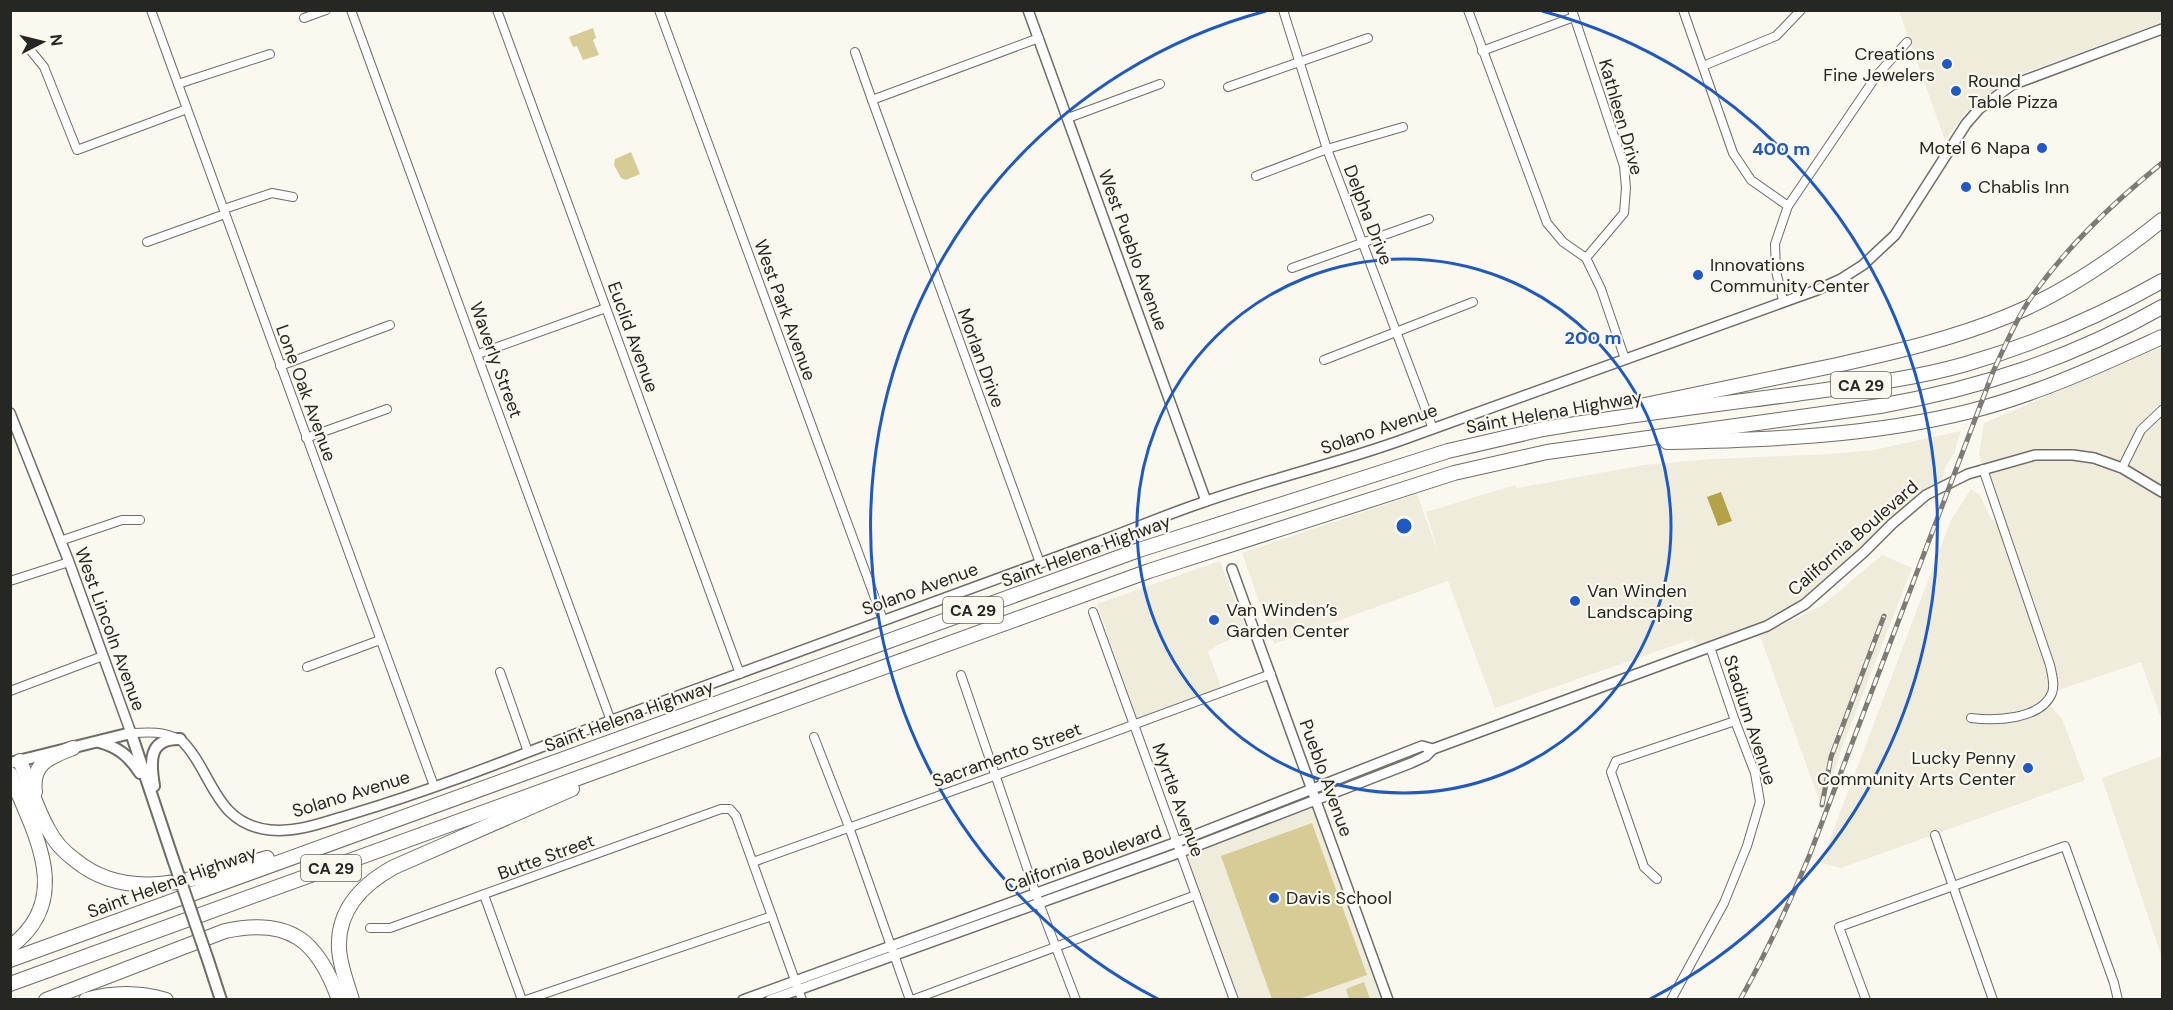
<svg xmlns="http://www.w3.org/2000/svg" width="2173" height="1010" viewBox="0 0 2173 1010" font-family="'DM Sans',sans-serif">
  <style>
    .built { fill: #efecdc }
    .green { fill: #d7cc96 }
    .water { fill: #b4a246 }
    .lines { fill: none; stroke-linecap: round; stroke-linejoin: round }
    .minor-casing { stroke: #6f6d66; stroke-width: 10 }
    .tertiary-casing { stroke: #6f6d66; stroke-width: 12 }
    .secondary-casing { stroke: #6f6d66; stroke-width: 14 }
    .motorway-casing { stroke: #6f6d66; stroke-width: 16 }
    .minor { stroke: #fff; stroke-width: 8 }
    .tertiary { stroke: #fff; stroke-width: 9 }
    .secondary { stroke: #fff; stroke-width: 10 }
    .motorway { stroke: #fff; stroke-width: 14 }
    .rail-casing { stroke: #7c7b75; stroke-width: 5 }
    .rail { stroke: #faf8ef; stroke-width: 3; stroke-dasharray: 9; stroke-linecap: butt }
    .secondary-bridge-casing { stroke: #6f6d66; stroke-width: 14; stroke-linecap: butt }
    .secondary-bridge { stroke: #fff; stroke-width: 10 }
    .ring { fill: none; stroke: #1f59c6; stroke-width: 3 }
    .poi-dot { fill: #1f59c6; stroke: #faf8ef; stroke-width: 2 }
    .labels { text-anchor: middle; stroke-width: 4.5; stroke-linejoin: round; paint-order: stroke }
    .shield { fill: #faf8ef; stroke: #666560; stroke-width: 1.5 }
    .shield-label { font-size: 16px; font-weight: bold; fill: #262622 }
    .poi-label { font-size: 18px; fill: #262622; stroke: #faf8ef; text-anchor: start }
    .street-label { font-size: 18px; fill: #262622; stroke: #faf8ef }
    .centre { fill: #1f59c6; stroke: #faf8ef; stroke-width: 3 }
    .ring-label { font-size: 18px; text-anchor: middle; font-weight: bold; fill: #1f59c6; stroke: #faf8ef; stroke-width: 4.5; stroke-linejoin: round; paint-order: stroke }
  </style>
  <rect width="100%" height="100%" fill="#faf8ef"/>
  <g class="built">
    <polygon points="2162,10 2162,22 2016,76 1967,111 1945,140 1899,11"/>
    <polygon points="2162,347 2162,721 2141,662 2053,692 2047,702 2062,719 2085,780 1841,868 1821,863 1951,520 1971,489 1980,495 1991,519 2001,524 1979,455 1984,423"/>
    <polygon points="1961,431 1954,453 1945,468 1941,487 1788,615 1702,649 1692,639 1495,708 1448,581 1274,644 1242,553 1417,494 1440,558 1426,512 1515,485 1517,488 1644,465 1712,459 1832,454 1874,450"/>
    <polygon points="1882,555 1912,568 1843,745 1829,788 1819,800 1760,636 1823,605"/>
    <polygon points="1220,561 1247,632 1216,646 1208,652 1221,687 1137,718 1097,604"/>
    <polygon points="2162,756 2162,958 2102,778"/>
    <polygon points="1316,799 1388,999 1234,999 1181,852"/>
  </g>
  <g class="green">
    <polygon points="593,28 596,38 593,40 599,55 583,60 577,46 573,47 569,37"/>
    <polygon points="631,152 640,174 626,180 621,178 614,165 615,159"/>
    <polygon points="1312,823 1367,975 1299,999 1272,999 1221,856"/>
    <polygon points="1364,982 1370,999 1349,999 1346,989"/>
  </g>
  <polygon class="water" points="1721,492 1732,521 1718,526 1707,497"/>
  <g class="lines">
    <g class="minor-casing">
      <g id="minor">
        <polyline points="151,10 434,786"/>
        <polyline points="351,10 611,721"/>
        <polyline points="497,10 740,674"/>
        <polyline points="659,10 883,620"/>
        <polyline points="1283,10 1327,149 1433,429"/>
        <polyline points="1468,10 1547,223 1563,242 1586,258"/>
        <polyline points="1572,10 1624,166 1626,188 1624,213 1586,258 1601,289 1625,359"/>
        <polyline points="1683,10 1733,153 1751,180 1788,206"/>
        <polyline points="304,18 326,10"/>
        <polyline points="1039,38 872,100 1040,563"/>
        <polyline points="31,51 44,67 77,150 187,109"/>
        <polyline points="1482,51 1574,17"/>
        <polyline points="855,52 872,100"/>
        <polyline points="1703,66 1776,36 1801,10"/>
        <polyline points="178,84 270,54"/>
        <polyline points="1228,87 1368,38"/>
        <polyline points="1068,118 1160,84"/>
        <polyline points="1256,176 1327,149 1403,127"/>
        <polyline points="224,209 272,193 293,197"/>
        <polyline points="147,242 225,214"/>
        <polyline points="1292,268 1429,219"/>
        <polyline points="1783,300 1776,271 1775,244 1788,206 1877,75 1907,42"/>
        <polyline points="478,354 606,308"/>
        <polyline points="1324,360 1473,302"/>
        <polyline points="280,366 390,325"/>
        <polyline points="306,438 387,409"/>
        <polyline points="2122,468 2141,430 2162,410"/>
        <polyline points="60,541 122,520 140,520"/>
        <polyline points="10,581 69,562"/>
        <polyline points="1093,612 1234,1000"/>
        <polyline points="307,667 380,640"/>
        <polyline points="500,672 528,752"/>
        <polyline points="961,675 1039,903 1076,1000"/>
        <polyline points="10,691 103,656"/>
        <path d="M1971,718C1995,721 2041,720 2052,693C2055,685 2052,674 2050,665L1983,469"/>
        <path d="M131,733C149,732 162,731 179,739"/>
        <polyline points="814,737 849,827 910,1000"/>
        <polyline points="1935,835 1993,1000"/>
        <polyline points="753,862 997,775 1271,674"/>
        <polyline points="1657,879 1644,867 1611,772 1616,761 1735,721"/>
        <polyline points="484,895 522,1000"/>
        <polyline points="370,928 390,928 721,809 730,809 736,816 802,1000"/>
        <polyline points="526,1000 772,916"/>
        <polyline points="912,1000 1196,895"/>
        <polyline points="1671,1000 1724,903 1747,846 1760,802 1755,773 1735,721 1710,647"/>
        <polyline points="1866,1000 1839,927 2065,846 2114,983 2118,1000"/>
      </g>
    </g>
    <g class="tertiary-casing">
      <g id="tertiary">
        <polyline points="1028,10 1206,501"/>
        <polyline points="10,413 69,562 131,733"/>
        <polyline points="1232,569 1388,1000"/>
        <path d="M180,739C213,770 213,824 270,830C299,833 327,821 355,813C442,787 527,752 612,720C773,661 934,602 1095,543C1131,530 1165,515 1201,503C1266,480 1334,464 1399,441L1817,290L1841,279L1863,265L1895,235L1966,124L1979,109L2012,85L2162,29"/>
        <polyline points="743,1000 1177,842 1422,746 1433,749"/>
        <polyline points="770,1000 1181,852 1411,763 1426,756 1433,749 1767,626 1805,604 1864,552 1892,524 1926,495 1968,474 2035,455 2073,455 2094,458 2122,468 2162,492"/>
      </g>
    </g>
    <g class="secondary-casing">
      <g id="secondary">
        <path d="M99,742C118,747 129,756 140,773"/>
        <polyline points="10,763 131,733 173,859"/>
        <path d="M154,786C150,762 148,738 180,739"/>
        <polyline points="208,960 221,1000"/>
      </g>
    </g>
    <g class="motorway-casing">
      <g id="motorway">
        <path d="M1640,406C1706,392 1771,379 1837,365C1895,352 1952,339 2008,316C2064,293 2115,258 2162,220"/>
        <path d="M1667,442C1769,440 1872,436 1971,411C2038,394 2100,365 2162,337"/>
        <path d="M20,761C29,783 36,808 48,829C54,841 64,852 75,860C132,907 204,875 267,858"/>
        <path d="M10,774C34,833 75,899 10,947"/>
        <path d="M35,792C31,763 50,757 73,748"/>
        <path d="M10,960L1139,550L1448,451L1543,429C1627,415 1711,405 1796,394C1853,386 1910,380 1966,364C2035,344 2100,316 2162,281"/>
        <path d="M10,984L1149,571L1454,473L1547,452L1880,406C1981,388 2072,358 2162,307"/>
        <path d="M46,1000L225,931C289,917 318,940 339,1000"/>
        <path d="M86,1000C113,992 139,992 166,1000"/>
        <path d="M352,1000C347,983 340,966 339,949C337,910 363,884 394,867L572,789"/>
      </g>
    </g>
    <use href="#minor" class="minor"/>
    <use href="#tertiary" class="tertiary"/>
    <use href="#secondary" class="secondary"/>
    <use href="#motorway" class="motorway"/>
    <g class="rail-casing">
      <g id="rail">
        <polyline points="1822,805 1831,757 1884,616"/>
        <path d="M1740,1000C1767,952 1789,904 1810,854L1993,372C2004,348 2014,324 2028,302C2065,248 2112,204 2162,163"/>
      </g>
    </g>
    <use href="#rail" class="rail"/>
    <g class="secondary-bridge-casing">
      <polyline id="secondary-bridge" points="173,859 208,960"/>
    </g>
    <use href="#secondary-bridge" class="secondary-bridge"/>
  </g>
  <g class="ring">
    <circle cx="1404" cy="526" r="267"/>
    <path d="M1158 999A533 533 0 0 1 1266 11M1542 11A533 533 0 0 1 1650 999"/>
  </g>
  <g class="poi-dot">
    <circle cx="1947" cy="64" r="6"/>
    <circle cx="1956" cy="91" r="6"/>
    <circle cx="2042" cy="148" r="6"/>
    <circle cx="1966" cy="187" r="6"/>
    <circle cx="1698" cy="275" r="6"/>
    <circle cx="1575" cy="601" r="6"/>
    <circle cx="1214" cy="620" r="6"/>
    <circle cx="2028" cy="768" r="6"/>
    <circle cx="1274" cy="898" r="6"/>
  </g>
  <g class="labels">
    <g class="shield">
      <rect x="1831" y="372" width="60" height="26" rx="4.5"/>
      <rect x="943" y="597" width="60" height="26" rx="4.5"/>
      <rect x="301" y="855" width="60" height="26" rx="4.5"/>
    </g>
    <g class="shield-label">
      <text x="1861" y="391">CA 29</text>
      <text x="973" y="616">CA 29</text>
      <text x="331" y="874">CA 29</text>
    </g>
    <g class="poi-label">
      <text x="1935" y="60" text-anchor="end">Creations<tspan x="1935" dy="21">Fine Jewelers</tspan></text>
      <text x="1968" y="87">Round<tspan x="1968" dy="21">Table Pizza</tspan></text>
      <text x="2030" y="154" text-anchor="end">Motel 6 Napa</text>
      <text x="1978" y="193">Chablis Inn</text>
      <text x="1710" y="271">Innovations<tspan x="1710" dy="21">Community Center</tspan></text>
      <text x="1587" y="597">Van Winden<tspan x="1587" dy="21">Landscaping</tspan></text>
      <text x="1226" y="616">Van Winden’s<tspan x="1226" dy="21">Garden Center</tspan></text>
      <text x="2016" y="764" text-anchor="end">Lucky Penny<tspan x="2016" dy="21">Community Arts Center</tspan></text>
      <text x="1286" y="904">Davis School</text>
    </g>
    <g class="street-label">
      <text transform="translate(1621 117) rotate(74)" y="6">Kathleen Drive</text>
      <text transform="translate(1368 215) rotate(69)" y="6">Delpha Drive</text>
      <text transform="translate(1133 250) rotate(70)" y="6">West Pueblo Avenue</text>
      <text transform="translate(785 310) rotate(70)" y="6">West Park Avenue</text>
      <text transform="translate(633 337) rotate(70)" y="6">Euclid Avenue</text>
      <text transform="translate(981 358) rotate(70)" y="6">Morlan Drive</text>
      <text transform="translate(496 360) rotate(70)" y="6">Waverly Street</text>
      <text transform="translate(306 393) rotate(70)" y="6">Lone Oak Avenue</text>
      <text transform="translate(1554 412) rotate(-10)" y="6">Saint Helena Highway</text>
      <text transform="translate(1379 429) rotate(-19)" y="6">Solano Avenue</text>
      <text transform="translate(1853 538) rotate(-41)" y="6">California Boulevard</text>
      <text transform="translate(1086 551) rotate(-20)" y="6">Saint Helena Highway</text>
      <text transform="translate(920 589) rotate(-20)" y="6">Solano Avenue</text>
      <text transform="translate(110 629) rotate(70)" y="6">West Lincoln Avenue</text>
      <text transform="translate(629 716) rotate(-20)" y="6">Saint Helena Highway</text>
      <text transform="translate(1750 720) rotate(72)" y="6">Stadium Avenue</text>
      <text transform="translate(1007 755) rotate(-20)" y="6">Sacramento Street</text>
      <text transform="translate(1326 778) rotate(70)" y="6">Pueblo Avenue</text>
      <text transform="translate(351 794) rotate(-17)" y="6">Solano Avenue</text>
      <text transform="translate(1178 800) rotate(70)" y="6">Myrtle Avenue</text>
      <text transform="translate(546 857) rotate(-20)" y="6">Butte Street</text>
      <text transform="translate(1083 859) rotate(-20)" y="6">California Boulevard</text>
      <text transform="translate(172 882) rotate(-20)" y="6">Saint Helena Highway</text>
    </g>
  </g>
  <circle cx="1404" cy="526" r="9" class="centre"/>
  <g class="ring-label">
    <text x="1781" y="155">400 m</text>
    <text x="1593" y="344">200 m</text>
  </g>
  <rect width="2173" height="1010" fill="none" stroke="#262622" stroke-width="24"/>
  <g transform="translate(42 42) rotate(83)" stroke="#faf8ef" stroke-width="4.5" paint-order="stroke">
  <path d="M0-4.5L10 22L0 15L-10 22Z" fill="#262622"/>
  <text y="-9" font-size="16" font-weight="bold" text-anchor="middle" fill="#262622">N</text>
  </g>
</svg>
